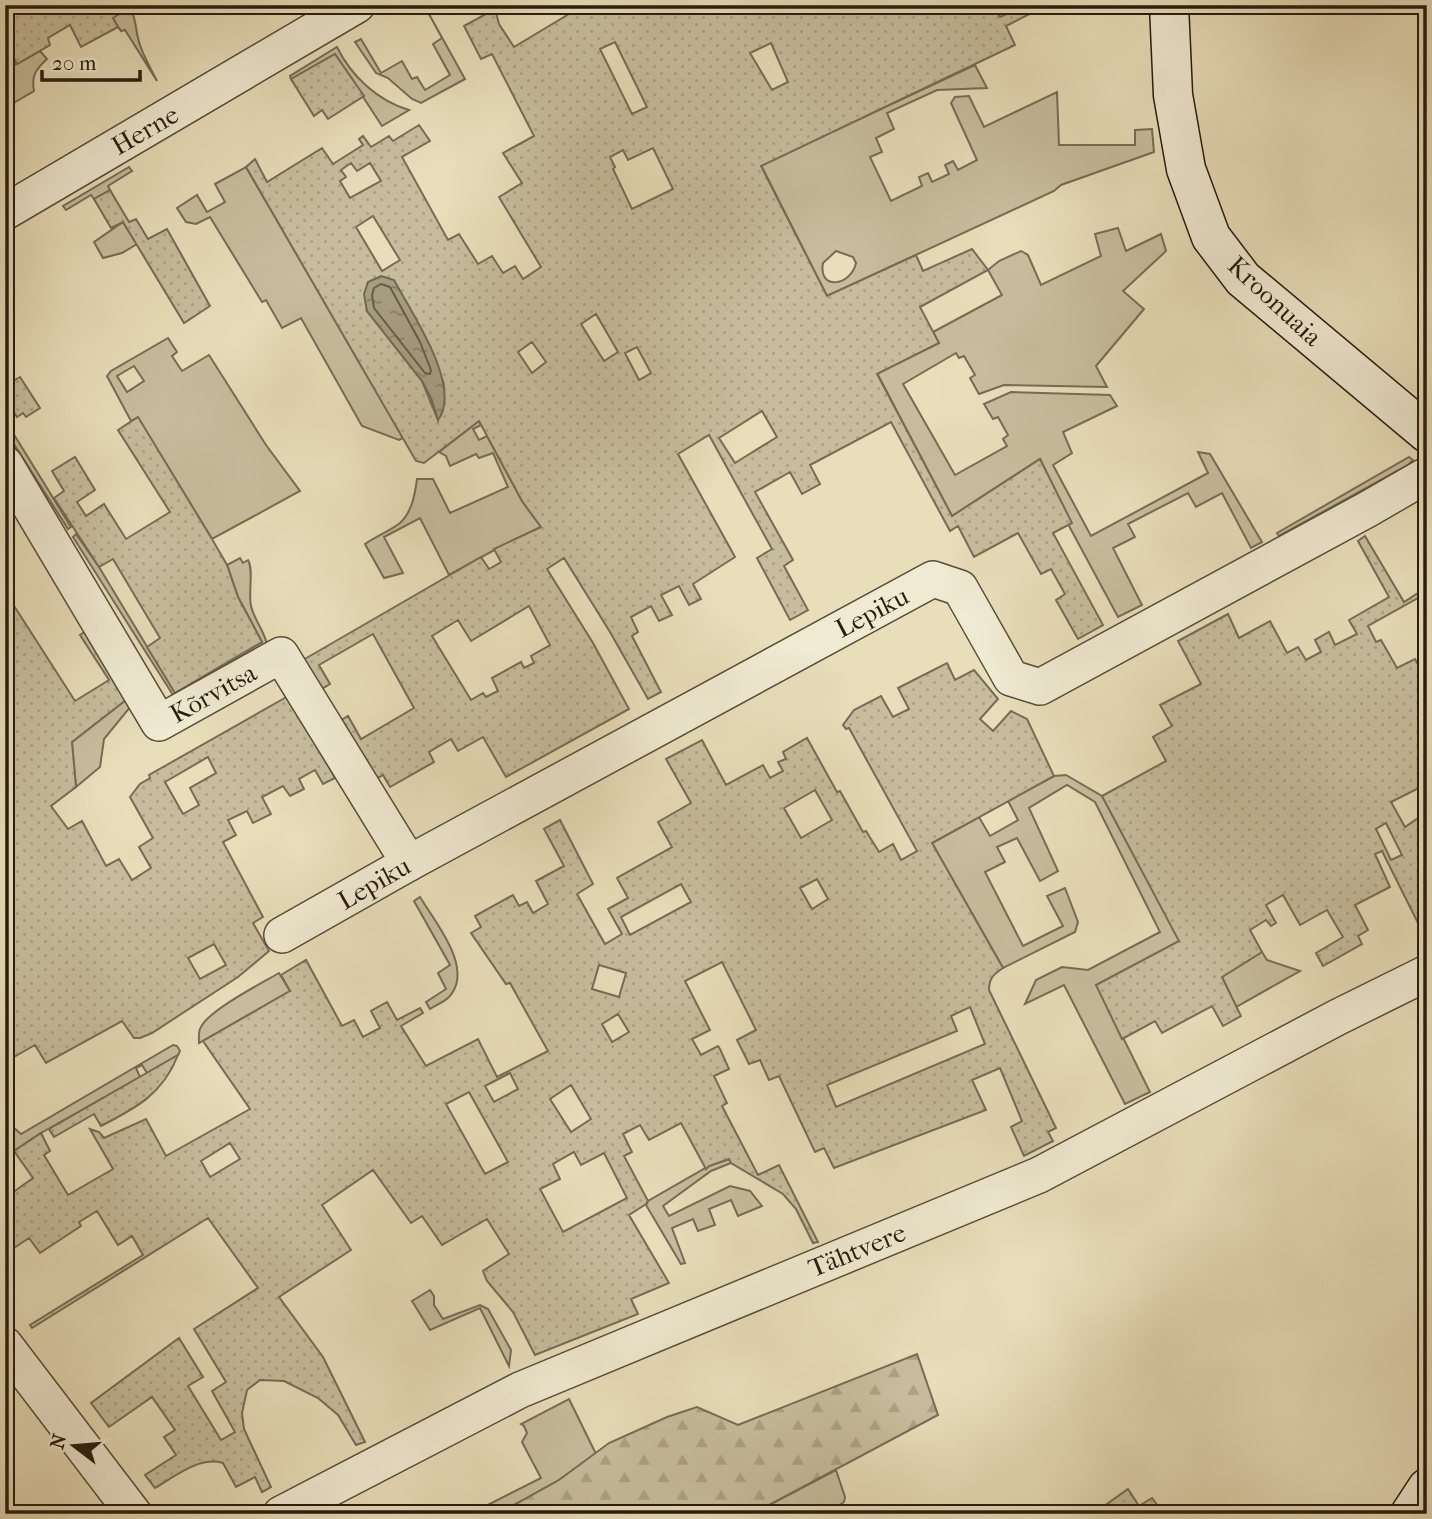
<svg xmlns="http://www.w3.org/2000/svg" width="1432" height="1519" viewBox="0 0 1432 1519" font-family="'IM FELL French Canon',serif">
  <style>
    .grass { fill: #c7bd9d; stroke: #766c56; stroke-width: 2; fill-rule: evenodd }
    .forest { fill: url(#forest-firs); stroke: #766c56; stroke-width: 2 }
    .garden { fill: url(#garden-dots); stroke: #766c56; stroke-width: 2; fill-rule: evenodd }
    .water { fill: url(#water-ripples); stroke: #736953; stroke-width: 2 }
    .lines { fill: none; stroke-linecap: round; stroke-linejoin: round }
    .shore { stroke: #665c48; stroke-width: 2 }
    .minor-casing { stroke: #564c3a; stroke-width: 38 }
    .secondary-casing { stroke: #261c10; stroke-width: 41 }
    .minor { stroke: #f0ead2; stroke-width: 35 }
    .secondary { stroke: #f0ead2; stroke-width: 38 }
    .labels { text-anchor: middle; stroke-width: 5; stroke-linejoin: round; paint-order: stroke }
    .street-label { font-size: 26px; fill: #261c10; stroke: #f0ead2 }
  </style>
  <defs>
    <pattern id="forest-firs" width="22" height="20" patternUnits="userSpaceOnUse" patternTransform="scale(1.75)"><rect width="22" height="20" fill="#c7bd9d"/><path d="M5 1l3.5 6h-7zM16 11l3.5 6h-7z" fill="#aba286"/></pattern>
    <pattern id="garden-dots" width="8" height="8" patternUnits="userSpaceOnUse" patternTransform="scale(1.75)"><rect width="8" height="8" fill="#c7bd9d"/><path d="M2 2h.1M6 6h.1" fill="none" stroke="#aba286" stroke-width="1.8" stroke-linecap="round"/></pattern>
    <pattern id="water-ripples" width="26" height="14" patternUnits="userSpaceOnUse" patternTransform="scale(1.75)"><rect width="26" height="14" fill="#a69c80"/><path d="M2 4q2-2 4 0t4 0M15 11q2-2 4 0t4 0" fill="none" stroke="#877e67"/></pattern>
  </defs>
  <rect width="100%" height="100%" fill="#e8deba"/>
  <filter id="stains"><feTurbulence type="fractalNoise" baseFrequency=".00286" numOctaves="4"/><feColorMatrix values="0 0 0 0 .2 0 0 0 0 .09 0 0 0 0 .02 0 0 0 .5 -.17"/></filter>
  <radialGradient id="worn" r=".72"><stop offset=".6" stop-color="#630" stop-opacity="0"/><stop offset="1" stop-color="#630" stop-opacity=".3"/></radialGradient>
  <g class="grass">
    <polygon points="424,5 465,79 421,103 412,99 388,78 376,73 355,42 361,39 381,73 402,61 412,79 417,77 425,90 450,75 433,44 442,38"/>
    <path d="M130,7C137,20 135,31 140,45C144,57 151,69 157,81L125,30L121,31L112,18Z"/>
    <path d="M337,47C351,76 378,101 409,110L382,126L335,54L291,79L290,76Z"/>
    <path d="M40,51L47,59C36,69 31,76 34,91L5,108V70Z"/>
    <path d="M975,65L987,88L937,90L887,113L894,129L876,138L882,152L870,157L891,201L922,186L919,177L928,173L932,182L949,174L945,165L953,161L958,170L977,160L951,103L955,97L969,96L984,127L1057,92L1059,145H1135V130L1152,129L1154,152L1061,185L1054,191L827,296L761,165ZM836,251L853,257L856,263C851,286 818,291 823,263Z"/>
    <polygon points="129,167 132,171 108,186 110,190 94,199 91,195 66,210 63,206"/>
    <polygon points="246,167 403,438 399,440 362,426 301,318 282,328 266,300 262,302 210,217 196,224 186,222 177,208 197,195 207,212 225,202 215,184"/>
    <polygon points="123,222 137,244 122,253 103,258 94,242"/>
    <polygon points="1118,228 1126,251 1161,234 1166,251 1123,291 1144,309 1096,366 1107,387 1004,385 979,394 970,378 975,375 964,356 959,358 956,353 903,384 955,475 1007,446 1003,439 1008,435 998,417 993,419 984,404 1011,392 1110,395 1117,406 1063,432 1072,453 1053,465 1091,536 1208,473 1198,452 1210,454 1262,542 1251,548 1222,493 1196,507 1188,493 1128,524 1135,537 1113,548 1142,605 1118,617 1068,524 1071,523 1040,459 952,516 877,373 939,343 933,332 1002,295 988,270 999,261 1021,251 1028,255 1041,285 1101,256 1095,234"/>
    <path d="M168,338L177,352L172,356L182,371L209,355L266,445L300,491L212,539L138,418L131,421L107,376L111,371ZM134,366L144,381L127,392L117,376Z"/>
    <polygon points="5,420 71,527 68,529 5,430"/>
    <path d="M479,421L481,425L473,429L479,440L487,436L522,501L541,527L498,548L449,575L420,518L384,537L403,573L384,578L365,544C376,536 390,531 400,523C412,512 415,494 417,479H433L450,513L508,487L493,453L479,458L476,454L450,466L446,456L439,452Z"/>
    <polygon points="1409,457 1413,460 1408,465 1279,536 1277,533"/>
    <path d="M76,534L99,567L175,693L262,642L238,597L227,565L240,558L243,563L248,560C254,570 248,592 251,606C254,619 264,631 267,644L176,697L173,695L73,537Z"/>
    <polygon points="131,696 136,700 104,739 100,767 76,787 72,742"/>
    <polygon points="1066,775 1102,796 1180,941 1097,985 1150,1092 1125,1104 1064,985 1025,1004 1036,980 1062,967 1088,970 1160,932 1095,802 1067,785 1029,808 1058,871 1040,881 1017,838 997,847 1005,862 985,872 1023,946 1063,926 1047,896 1065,888 1078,922 1075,932 1003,968 932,843 979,817 990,836 1018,820 1008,801 1054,776"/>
    <path d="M420,897C435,922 475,969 449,997C444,1002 436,1005 430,1009L426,1002L446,989L438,973L450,965L414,901Z"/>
    <polygon points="1262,952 1267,960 1300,971 1236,1007 1222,977"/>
    <path d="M279,973L290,991L199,1043C199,1038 198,1031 201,1027C209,1010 262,983 279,973Z"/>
    <polygon points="173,1045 177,1046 180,1051 178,1055 147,1073 142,1065 136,1068 140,1077 41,1133 5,1157 6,1121 21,1134"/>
    <polygon points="729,1159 731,1163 711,1171 663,1206 669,1216 730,1186 750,1191 762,1206 738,1216 731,1200 709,1209 715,1225 698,1231 693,1219 672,1228 685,1263 681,1264 646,1205 648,1201 709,1166"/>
    <polygon points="430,1290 434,1296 434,1305 443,1319 480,1305 488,1309 511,1350 509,1366 480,1308 430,1330 412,1301"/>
    <polygon points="569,1399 596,1454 559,1480 498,1514 470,1514 541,1478 522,1442 527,1433 524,1426 521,1424"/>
    <polygon points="836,1470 845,1497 844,1502 825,1514 819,1514 817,1511 812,1514 752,1514"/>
  </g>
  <polygon class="forest" points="917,1354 938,1415 752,1514 498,1514 559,1480 609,1443 667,1417 697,1407 738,1425"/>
  <g class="garden">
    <polygon points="5,5 66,5 68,8 74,5 133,5 113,18 118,27 81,47 70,25 48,38 50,45 17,64 5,42"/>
    <path d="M584,5H993L1000,17L1028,5H1047L1006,26L1015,45L761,166L827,296L916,255L923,271L972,249L988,270L920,307L939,343L877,374L952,516L1040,459L1072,523L1053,533L1103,625L1078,639L1056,600L1065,594L1051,569L1041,574L1018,533L974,557L958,526L950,531L891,422L810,465L820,484L802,494L790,472L755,492L793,560L784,566L808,610L790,620L757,558L772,549L709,435L678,454L735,557L693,584L701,599L689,605L679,586L661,595L672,615L659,621L651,606L631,617L638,632L632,636L661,692L648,699L610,632L564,558L547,569L593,643L629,709L506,777L483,737L458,751L451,739L429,752L434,762L390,787L383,775L373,781L338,722L348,716L361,739L414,708L373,634L319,665L330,684L320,690L303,660L481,557L489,569L501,562L494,549L541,527L522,501L479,421L424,463L416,461L246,167L255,159L267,182L322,148L333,164L363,145L359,139L363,136L371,147L389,136L393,141L419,125L430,141L402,157L448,240L459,234L478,264L492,256L503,273L515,266L523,279L541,267L499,197L522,183L503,153L534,136L492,54L481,59L464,26L495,9L499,24L514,47ZM615,42L647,107L632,114L600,49ZM771,43L788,82L772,90L750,53ZM653,148L673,189L632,209L613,169L615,167L610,157L623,150L628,160ZM351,163L357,171L370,163L381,181L350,198L340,181L346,177L341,170ZM373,216L400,260L382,271L356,227ZM367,311L413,315L426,339L444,384L438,420L422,381ZM596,314L618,352L604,361L581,324ZM532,342L546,362L532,373L518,352ZM637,347L651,373L639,380L625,353ZM762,411L777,437L735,463L719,438ZM529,606L550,645L531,656L534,663L524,668L521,662L492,678L498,691L486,697L483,693L471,700L432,636L458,620L471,641Z"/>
    <polygon points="335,54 364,96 328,119 322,110 314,116 291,79"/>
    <polygon points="110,190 129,222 136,219 148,239 167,229 210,306 184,323 123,222 111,228 94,199"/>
    <polygon points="20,377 40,408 26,417 23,413 17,417 5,399 5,380 8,384"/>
    <polygon points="138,417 212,539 227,565 238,597 262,642 175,693 147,647 160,638 113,559 99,567 54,498 64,491 52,471 75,457 95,490 77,502 86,516 104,504 126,539 170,512 118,430"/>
    <path d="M1365,536L1404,602L1427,587V593L1368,626L1376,642L1381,640L1397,668L1415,659L1425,677L1427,676V784L1391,802L1405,827L1427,812V941L1382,851L1375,854L1390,887L1355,905L1368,930L1358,936L1362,944L1323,966L1316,953L1343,937L1327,910L1300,925L1283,895L1266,905L1276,923L1271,926L1266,920L1250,930L1262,952L1222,977L1241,1016L1223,1026L1212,1006L1162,1033L1155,1021L1122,1039L1096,985L1179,941L1102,796L1166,761L1153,737L1172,726L1160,705L1201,684L1178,641L1228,614L1239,638L1270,621L1287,653L1298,647L1306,660L1321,652L1315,640L1329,632L1335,645L1357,634L1349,620L1389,597L1358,541ZM1386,823L1402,855L1391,860L1376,829Z"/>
    <path d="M9,598L75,701L109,680L80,635L89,629L131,696L72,742L76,787L51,806L68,829L82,821L106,866L119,859L132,880L151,868L139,847L153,838L130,797L140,784L150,778L149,775L290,695L335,778L323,784L315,770L299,779L304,789L290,796L283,786L262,797L271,814L253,823L247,811L228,820L236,835L223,842L263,917L253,923L269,951L238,977L152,1033L140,1038H134L122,1021L46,1063L35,1045L5,1062V601ZM208,757L216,773L190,788L199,805L183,814L165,782ZM214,944L226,965L200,979L188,958Z"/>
    <path d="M947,663L955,680L974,670L998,699L980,719L993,731L1011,711L1027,719L1054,776L932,843L1003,968C994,974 989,978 989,990L1056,1128L1048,1132L1053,1141L1024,1156L1011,1127L1022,1121L1000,1068L972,1080L986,1110L834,1168L824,1148L815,1152L779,1076L769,1080L760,1060L749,1064L737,1040L756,1030L722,962L685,981L710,1030L692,1039L701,1055L718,1046L720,1049L729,1069L714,1076L727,1103L722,1106L758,1175L779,1165L818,1242L813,1243L796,1209L783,1194L731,1163L729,1159L709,1166L706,1169L681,1123L649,1140L640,1125L623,1134L632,1152L624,1156L648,1201L646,1204L629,1215L669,1283L631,1299L638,1314L535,1355L513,1312L487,1281L483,1271L509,1254L487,1219L442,1245L422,1216L411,1223L373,1170L322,1205L351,1250L279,1297L323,1357L365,1442L356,1445L338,1415L318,1398L284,1381L260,1380L247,1390L242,1413L244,1429L271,1487L262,1492L255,1477L236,1487L223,1463C199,1456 174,1477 155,1488L145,1475L176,1455L164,1437L175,1430L152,1397L109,1427L91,1403L179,1338L203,1377L188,1386L221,1440L235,1432L212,1391L226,1382L194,1329L258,1288L208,1218L32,1328L30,1325L143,1255L132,1236L118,1245L97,1211L79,1222L81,1226L40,1253L29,1238L5,1254V1198L33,1178L14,1151L41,1133L50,1151L44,1155L68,1195L113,1169L90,1129L99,1132L104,1138L146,1119L166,1156L250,1109L203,1041L290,991L281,975L306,960L342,1026L354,1020L363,1037L380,1028L371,1011L387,1002L397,1020L420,1008L423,1013L401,1026L426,1066L478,1039L497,1077L548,1051L510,983L506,984L471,933L481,927L475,916L513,895L519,906L527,902L533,913L548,904L536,881L564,866L544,829L560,820L593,884L577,894L605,944L622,934L608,909L628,898L617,878L672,847L658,822L691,803L666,759L702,740L726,785L763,765L770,778L783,771L778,762L786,759L783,752L807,738L837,792L840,791L863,832L866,831L879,852L893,844L901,860L917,851L849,728L846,729L843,725L854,710L881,696L893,717L909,709L898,688ZM815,790L832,820L801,838L784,808ZM817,879L828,899L812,909L800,888ZM681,884L691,902L630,935L621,917ZM599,965L626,973L619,997L592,989ZM970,1007L985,1044L836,1107L827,1085L957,1031L951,1016ZM618,1014L629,1032L612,1042L602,1024ZM510,1073L518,1089L494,1102L485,1086ZM571,1085L591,1119L571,1132L550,1099ZM469,1092L508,1162L485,1174L446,1104ZM230,1143L240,1159L210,1177L201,1161ZM574,1152L581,1165L604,1153L627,1198L563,1232L540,1189L560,1179L553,1164Z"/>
    <path d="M178,1055C163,1094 136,1108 101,1126L94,1114L54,1137L49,1129Z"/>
    <polygon points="1128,1489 1139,1506 1152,1498 1164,1514 1093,1514"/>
  </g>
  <path class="water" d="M381,276L394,280C411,312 463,387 438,420L431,398L422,381L367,311L364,294L368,282Z"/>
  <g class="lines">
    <polygon class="shore" points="381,284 390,287 420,342 431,370 430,374 425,373 374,308 372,295 374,288"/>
    <g class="minor-casing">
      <g id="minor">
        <polyline points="5,212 357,5"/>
        <polyline points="5,464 159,723 281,655 409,863"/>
        <polyline points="282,935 409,863 933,579 960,588 1011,678 1040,687 1368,509 1427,475"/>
        <polyline points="5,1345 134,1514"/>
        <polyline points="281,1514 520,1390 1039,1175 1338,1017 1427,973"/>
      </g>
    </g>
    <g class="secondary-casing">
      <g id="secondary">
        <polyline points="1169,5 1173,95 1186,169 1211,237 1243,279 1427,433"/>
        <polyline points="1410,1514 1427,1488"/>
      </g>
    </g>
    <use href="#minor" class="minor"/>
    <use href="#secondary" class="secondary"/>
  </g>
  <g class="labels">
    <g class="street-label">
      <text transform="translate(145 130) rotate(-30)" y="9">Herne</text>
      <text transform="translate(1275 301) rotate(43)" y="9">Kroonuaia</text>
      <text transform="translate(872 612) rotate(-28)" y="9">Lepiku</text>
      <text transform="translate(213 693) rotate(-29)" y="9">Kõrvitsa</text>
      <text transform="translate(374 883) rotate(-30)" y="9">Lepiku</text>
      <text transform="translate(857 1250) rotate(-22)" y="9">Tähtvere</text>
    </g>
  </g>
  <rect width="1432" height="1519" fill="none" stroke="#e8deba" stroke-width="28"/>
  <rect x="7" y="7" width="1418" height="1505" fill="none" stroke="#261c10" stroke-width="3.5"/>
  <rect x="14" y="14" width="1404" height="1491" fill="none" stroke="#261c10" stroke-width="2"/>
  <g transform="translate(74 1446) rotate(286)" stroke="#f0ead2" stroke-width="5" paint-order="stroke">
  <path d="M0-5L12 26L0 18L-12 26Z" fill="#261c10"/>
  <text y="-10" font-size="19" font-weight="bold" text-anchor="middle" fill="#261c10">N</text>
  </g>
  <path d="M42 70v10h98v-10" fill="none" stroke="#261c10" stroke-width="3.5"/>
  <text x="52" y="70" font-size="21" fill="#261c10" stroke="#f0ead2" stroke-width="5" paint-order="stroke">20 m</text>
  <rect width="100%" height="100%" filter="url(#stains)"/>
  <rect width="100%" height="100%" fill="url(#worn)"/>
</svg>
